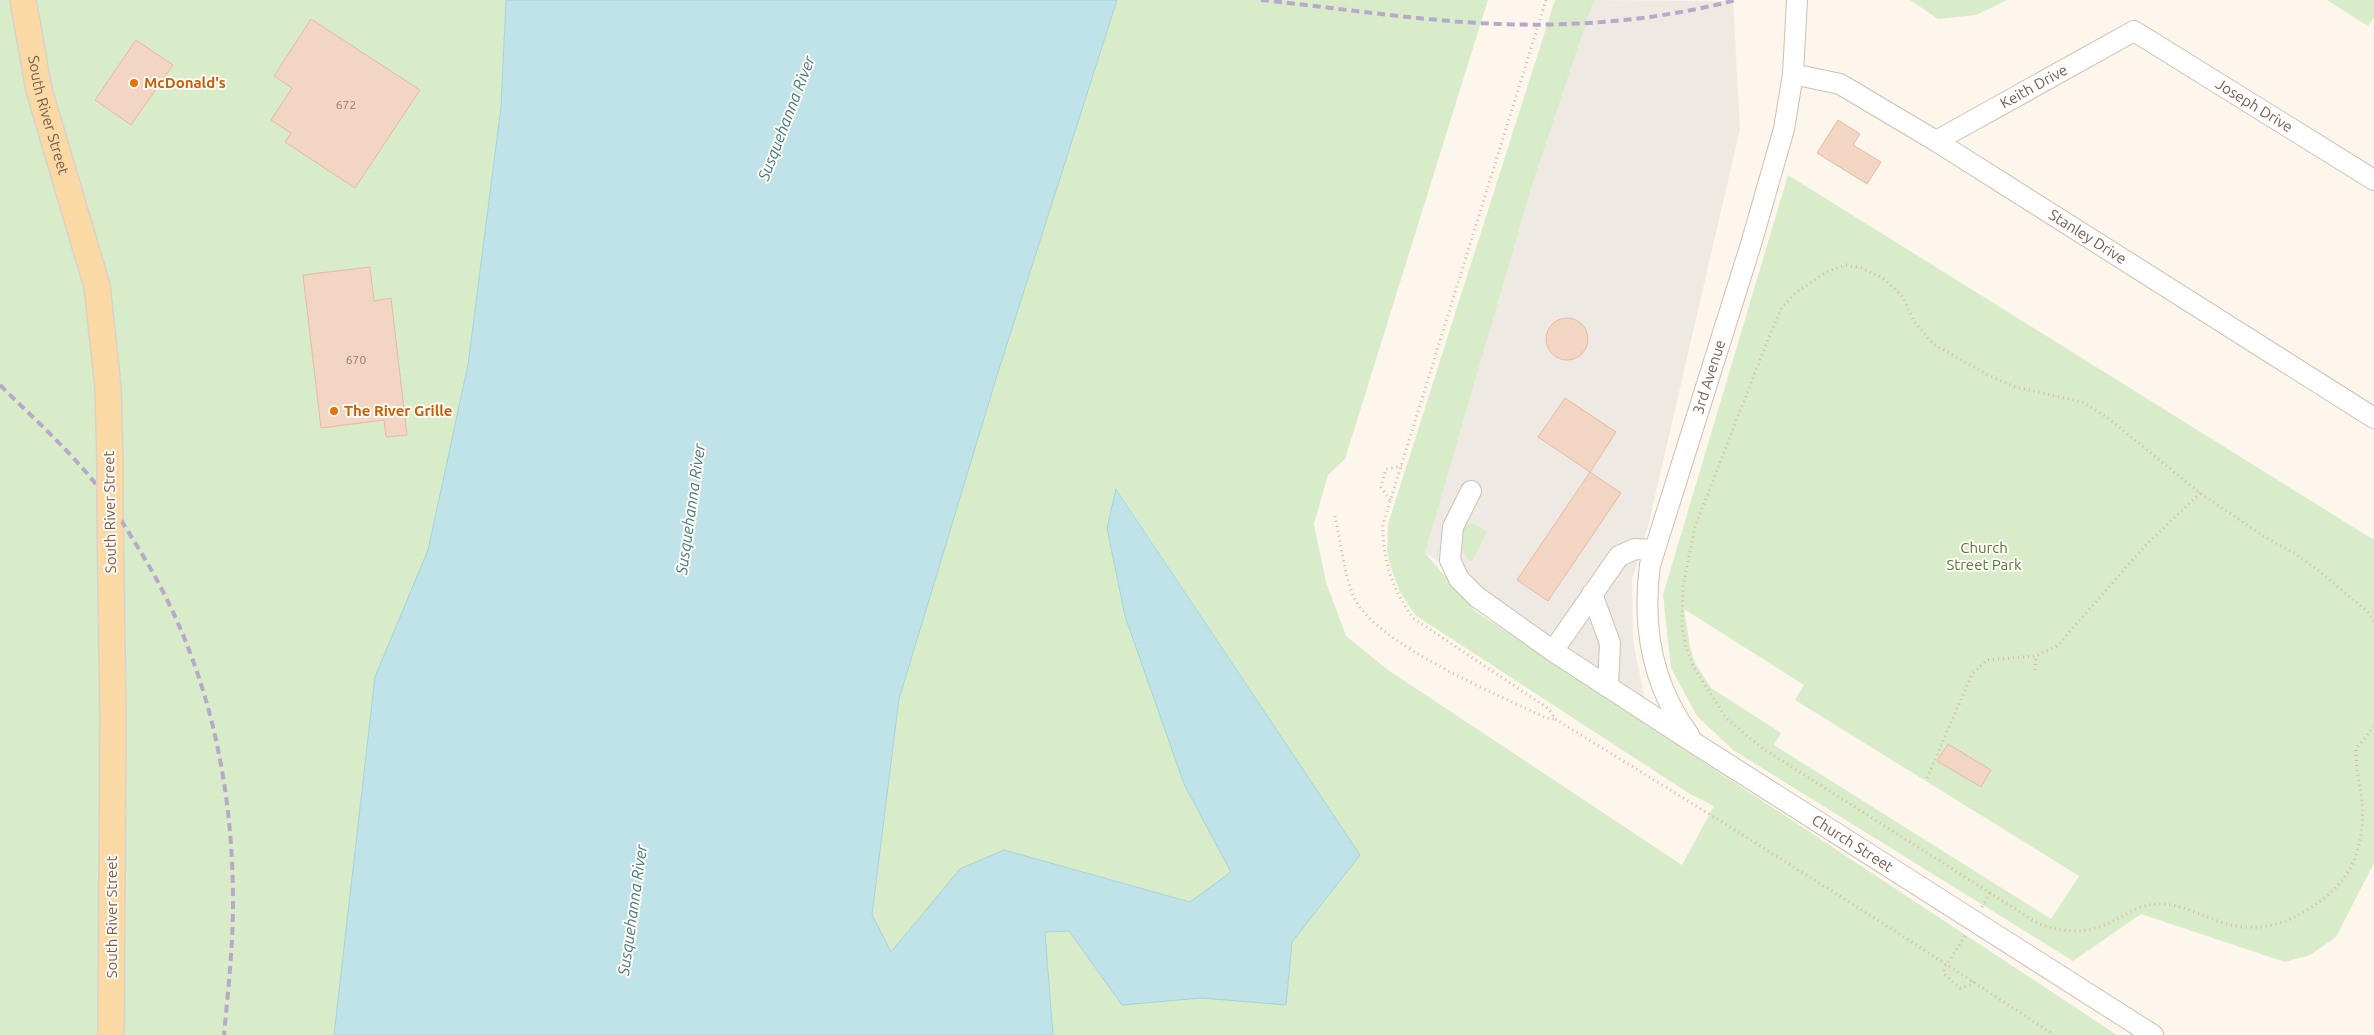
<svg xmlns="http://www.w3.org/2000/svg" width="2374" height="1035" viewBox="0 0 2374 1035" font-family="Ubuntu,sans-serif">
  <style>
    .industrial { fill: #efe9e4 }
    .green { fill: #d8ecc9; fill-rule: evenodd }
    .water { fill: #bfe3e8; stroke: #a5d3da }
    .building { fill: #f3d5c3; stroke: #e6bba3 }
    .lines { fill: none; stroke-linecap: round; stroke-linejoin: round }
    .minor-casing { stroke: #d1beb0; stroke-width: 22 }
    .major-casing { stroke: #dad1cd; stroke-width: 28 }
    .path { stroke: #d9b8a5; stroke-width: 3; stroke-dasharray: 1 4; stroke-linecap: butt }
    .minor { stroke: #fff; stroke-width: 20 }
    .major { stroke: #fbd9a5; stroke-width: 25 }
    .rail { stroke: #b9a8c9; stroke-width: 4; stroke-dasharray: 8 5; stroke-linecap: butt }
    .major-bridge-casing { stroke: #dad1cd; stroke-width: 28; stroke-linecap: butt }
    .major-bridge { stroke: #fbd9a5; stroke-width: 25 }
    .food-dot { fill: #e8710a; stroke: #fffaf3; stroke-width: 2 }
    .labels { text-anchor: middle; stroke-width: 4; stroke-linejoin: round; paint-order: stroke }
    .number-label { font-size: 12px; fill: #987a6a }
    .food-label { font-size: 15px; font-weight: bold; fill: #c56008; stroke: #fffaf3; text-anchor: start }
    .street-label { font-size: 15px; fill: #7a5c4d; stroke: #fffaf3 }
    .park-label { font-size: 15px; fill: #537a41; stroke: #fffaf3 }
    .water-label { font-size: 16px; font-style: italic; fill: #437c86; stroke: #fffaf3 }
  </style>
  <rect width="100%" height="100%" fill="#fdf6ec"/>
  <polygon class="industrial" points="1594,0 1733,1 1740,129 1649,522 1632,579 1633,641 1645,701 1425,553 1532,186"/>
  <g class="green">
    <polygon points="0,0 506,0 501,107 468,365 429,550 375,677 334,1035 0,1035"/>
    <polygon points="1117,0 1488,0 1345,459 1328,475 1314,524 1326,582 1346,636 1388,670 1682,865 1714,806 1690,794 1415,615 1400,592 1390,565 1387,551 1388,524 1555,0 1594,0 1532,186 1425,553 1475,611 2117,1035 1053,1035 1045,932 1069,931 1122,1005 1201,998 1286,1005 1292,942 1360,855 1117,489 1107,528 1184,784 1231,872 1191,902 1004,850 960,869 891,952 872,915 899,699 999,369"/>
    <polygon points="1910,0 2007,0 1976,15 1938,19"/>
    <polygon points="2327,0 2374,0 2374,18 2368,26"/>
    <path d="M1788,175L2374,540V863L2336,937L2310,955L2285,962L2141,914L2073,961L1733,750L1697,716L1671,668L1663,595ZM1684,609L1804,685L1795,700L2079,876L2051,919L1774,745L1781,733L1711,688L1695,663L1690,647Z"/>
    <path d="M1464,524H1475L1487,531L1472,562C1462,556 1461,543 1459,532Z"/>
  </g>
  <polygon class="water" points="506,0 1117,0 999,369 899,699 872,915 891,952 960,869 1004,850 1190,902 1231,872 1184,784 1125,616 1107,528 1116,489 1360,855 1292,942 1286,1005 1201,998 1122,1005 1069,931 1045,932 1053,1035 334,1035 375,677 428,550 468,365 501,107"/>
  <g class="building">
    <polygon points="311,19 420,90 355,188 285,142 291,133 271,120 292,88 274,76"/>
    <polygon points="136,40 173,65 131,125 95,100"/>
    <polygon points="1838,120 1860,134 1853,145 1881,162 1867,184 1817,153"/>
    <polygon points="370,267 374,301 391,298 407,435 386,437 384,420 321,428 303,275"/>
    <circle cx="1567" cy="339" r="21"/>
    <polygon points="1565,398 1616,432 1590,472 1538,437"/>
    <polygon points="1590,472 1621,493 1548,601 1517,580"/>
    <polygon points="1948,744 1991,770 1981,787 1937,761"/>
  </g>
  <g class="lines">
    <g class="minor-casing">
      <g id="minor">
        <path id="s1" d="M1793,74L1840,84L1936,141L2374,418"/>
        <path id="s2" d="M1936,141L2134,31L2374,180"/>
        <path id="s3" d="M1471,491L1453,527L1450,560L1459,579L1477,597L1553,651L1696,744L2153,1035"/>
        <polyline points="1592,594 1610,643 1608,687"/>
        <polyline points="1553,651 1619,556 1635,549 1654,550"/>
        <path id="s4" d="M1689,735C1652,685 1642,625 1650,565L1751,244L1784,129L1793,74L1797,0"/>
      </g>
    </g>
    <g class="major-casing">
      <g id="major">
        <path id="s5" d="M23,0L39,90L97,286L108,387L110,465"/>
        <polyline points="110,516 113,717 111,1035"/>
      </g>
    </g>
    <g class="path">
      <path d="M1546,0L1383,524C1382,560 1392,588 1413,618L1549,709L1555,719C1723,822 1890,926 2054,1035"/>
      <polyline points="1390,500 1381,487 1386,469 1402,466"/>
      <path d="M1335,516C1340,539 1344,573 1353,595C1372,643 1499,695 1546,718L1554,719"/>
      <path d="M2374,621L2368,612L2319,571L2294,553L2262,535L2200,493L2104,415L2082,402L2015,387L1990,376L1933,344L1914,321L1903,297L1883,278L1861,268L1846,265L1828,271L1795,293L1781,309L1765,347L1695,527L1683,586L1682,625L1686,646L1693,666L1726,718L1762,748L2039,924C2064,933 2089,934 2113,921C2127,914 2141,904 2158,904C2187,903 2213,924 2242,927C2268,929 2289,922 2310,908C2351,883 2365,850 2362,802C2360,784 2355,767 2356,749L2374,726"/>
      <polyline points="2035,670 2036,656"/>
      <polyline points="1927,778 1972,674 1987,660 2036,656 2057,646 2145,546 2200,493"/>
      <polyline points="1982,907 1990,893"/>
      <polyline points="1965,936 1945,967 1944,974 1960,988 1971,985 1973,981"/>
    </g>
    <use href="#minor" class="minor"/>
    <use href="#major" class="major"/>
    <g class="rail">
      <path d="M1261,0C1340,8 1420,21 1499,24C1578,27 1659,20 1736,0"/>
      <path d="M0,385C32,417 66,447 95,483C111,502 124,525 137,546C205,654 233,775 233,903C233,947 228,991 224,1035"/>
    </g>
    <g class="major-bridge-casing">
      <polyline id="major-bridge" points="110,465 110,516"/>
    </g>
    <use href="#major-bridge" class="major-bridge"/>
  </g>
  <g class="food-dot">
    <circle cx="134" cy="83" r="5"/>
    <circle cx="334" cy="411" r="5"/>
  </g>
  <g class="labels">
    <g class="number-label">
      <text x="346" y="109">672</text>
      <text x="356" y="364">670</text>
    </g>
    <g class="food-label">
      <text x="144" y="88">McDonald's</text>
      <text x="344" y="416">The River Grille</text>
    </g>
    <g class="street-label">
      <text dy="5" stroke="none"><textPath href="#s2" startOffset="112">Keith Drive</textPath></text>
      <text dy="5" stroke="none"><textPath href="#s2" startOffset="368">Joseph Drive</textPath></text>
      <text dy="5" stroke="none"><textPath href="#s5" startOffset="118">South River Street</textPath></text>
      <text dy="5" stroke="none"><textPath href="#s1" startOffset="339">Stanley Drive</textPath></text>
      <text dy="5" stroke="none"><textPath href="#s4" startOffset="376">3rd Avenue</textPath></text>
      <text transform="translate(110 512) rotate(-91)" y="5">South River Street</text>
      <text dy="5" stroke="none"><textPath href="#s3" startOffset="569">Church Street</textPath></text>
      <text transform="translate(112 917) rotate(-90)" y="5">South River Street</text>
    </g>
    <g class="park-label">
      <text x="1984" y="553">Church<tspan x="1984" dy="17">Street Park</tspan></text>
    </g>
    <g class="water-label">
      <text transform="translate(786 118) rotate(-69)" y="6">Susquehanna River</text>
      <text transform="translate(690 509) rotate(-82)" y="6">Susquehanna River</text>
      <text transform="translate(632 910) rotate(-82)" y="6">Susquehanna River</text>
    </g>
  </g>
</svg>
